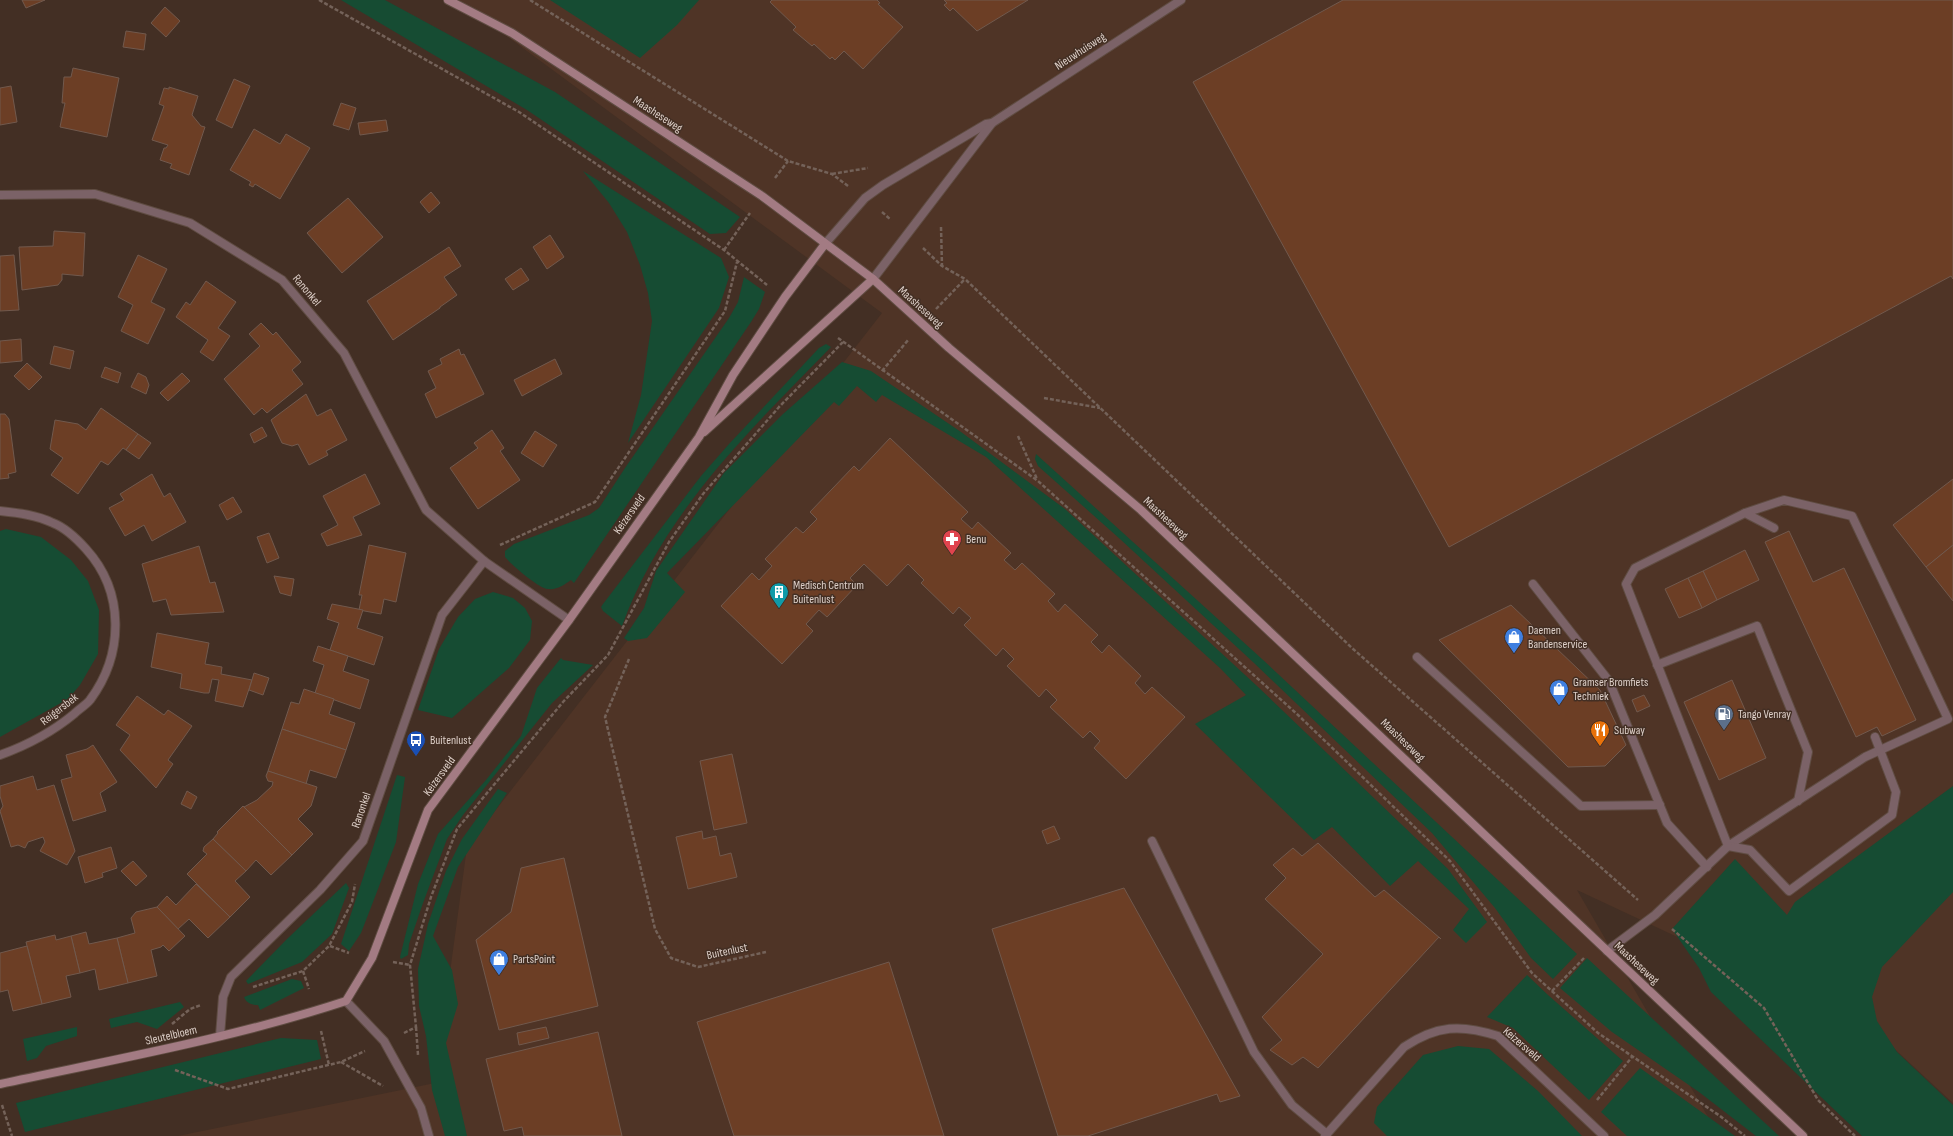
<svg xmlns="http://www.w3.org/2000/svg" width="1953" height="1136" viewBox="0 0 1953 1136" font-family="'Sofia Sans Condensed',sans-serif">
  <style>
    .built { fill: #4f3426 }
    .green { fill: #164c33 }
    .building { fill: #6c3e25; stroke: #71594d }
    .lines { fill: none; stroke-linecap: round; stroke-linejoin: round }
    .lane-casing { stroke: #5f4c42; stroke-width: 10 }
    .street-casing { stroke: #5f4c42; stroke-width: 10 }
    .secondary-casing { stroke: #5f4c42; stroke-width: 10 }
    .path { stroke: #746259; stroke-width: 2.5; stroke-dasharray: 4 2; stroke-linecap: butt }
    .lane { stroke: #7b6267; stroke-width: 8 }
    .street { stroke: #7b6267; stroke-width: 8 }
    .secondary { stroke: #a37b83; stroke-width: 8 }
    .labels { text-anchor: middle; stroke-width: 3; stroke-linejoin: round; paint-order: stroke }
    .street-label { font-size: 12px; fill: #ded0c9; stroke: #432f24 }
    .poi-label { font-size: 12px; fill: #ded0c9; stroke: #432f24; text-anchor: start }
  </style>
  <rect width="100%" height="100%" fill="#432f24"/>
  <polygon class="built" points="458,0 1953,0 1953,1103 1872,1028 1577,890 1719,1136 178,1136 435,1083 467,847 882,313"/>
  <g class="green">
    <polygon points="341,0 385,0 555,92 740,217 726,233 710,234 527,110"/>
    <polygon points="550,0 699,0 677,25 640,58"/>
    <polygon points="583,171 721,258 729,277 719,308 628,443 641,395 652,321 648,293 640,265 627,232 609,203"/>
    <path d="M744,277L765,292L759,309L751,322L574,583L571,580C564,585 557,590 548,589C538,588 512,565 505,557V551L514,544L589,515L599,508L625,468L729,318L738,302Z"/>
    <path d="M826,344L831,347C749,431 663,513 622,626L603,611L601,607L603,604L701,476L729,444L819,348Z"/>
    <polygon points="842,362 871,371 961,432 1065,509 1257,686 1448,869 1487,922 1466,943 1453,930 1469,909 1418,861 1390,886 1332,827 1314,840 1195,724 1246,695 1220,668 986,457 882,395 876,402 857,386 839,406 834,402 667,573 685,592 647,638 628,641 624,638 644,608 656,571 724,473 783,414"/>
    <polygon points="1036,454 1262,659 1577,954 1553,979 1531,958 1495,908 1432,833 1253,662 1120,539 1038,466 1035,459"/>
    <polygon points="6,529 41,537 71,560 88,581 99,610 98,654 80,685 68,699 0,737 0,531"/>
    <polygon points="493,592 513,598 525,608 532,621 530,640 509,668 452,718 418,710 439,649 458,617 475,599"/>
    <polygon points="561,658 563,660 593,665 552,703 463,815 447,839 423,903 409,944 408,955 401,959 400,957 418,884 438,834 486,780 521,736 537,688"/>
    <polygon points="397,775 405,777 396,842 368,915 361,933 349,951 341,944"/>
    <polygon points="1953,786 1953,892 1882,967 1872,997 1877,1021 1897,1052 1953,1105 1953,1136 1862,1136 1711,992 1699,968 1672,929 1735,859 1787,915 1795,902"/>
    <polygon points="498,789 507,793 458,867 433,936 452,970 458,1004 446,1043 467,1136 445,1136 432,1090 426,1036 419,1006 418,969 428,924 446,871 462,839"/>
    <polygon points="346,883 349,888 332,934 302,962 248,984 246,981 287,939"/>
    <polygon points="1587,958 1779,1136 1756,1136 1699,1092 1612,1032 1560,988"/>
    <polygon points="1527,975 1548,995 1623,1061 1589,1100 1513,1028 1487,1017"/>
    <path d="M292,979L301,981L304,988L260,1010L258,1005C252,1005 246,1003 244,997Z"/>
    <polygon points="180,1002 184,1007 157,1029 137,1022 111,1028 109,1019"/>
    <polygon points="77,1027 77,1036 46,1046 37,1058 27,1061 23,1039"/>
    <polygon points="281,1038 317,1040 321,1059 25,1132 16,1103"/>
    <polygon points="1458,1046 1489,1049 1538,1091 1582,1136 1387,1136 1374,1123 1377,1107 1423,1055"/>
    <polygon points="1640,1068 1735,1136 1627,1136 1601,1112"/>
  </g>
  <g class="building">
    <polygon points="22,0 45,0 26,8"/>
    <polygon points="772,0 877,0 880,3 878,4 903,27 863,69 844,51 835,60 832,57 830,59 814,44 812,46 793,30 796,27 770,2"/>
    <polygon points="944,0 1028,0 977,31 953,8 950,11 944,5 947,3"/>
    <polygon points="1343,0 1953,0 1953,279 1951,276 1449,547 1193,82"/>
    <polygon points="165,7 180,21 166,37 151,23"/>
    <polygon points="126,31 146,34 144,50 123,47"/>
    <polygon points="73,68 119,78 107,137 60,127 65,103 62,103 64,77 71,77"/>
    <polygon points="234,79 250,86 232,128 216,120"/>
    <polygon points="11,86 17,122 0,125 0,88"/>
    <polygon points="169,87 198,96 192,115 201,126 205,127 189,175 170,168 172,164 160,160 164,148 166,148 168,145 152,140 164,106 159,104 164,88 169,89"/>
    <polygon points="341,103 356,108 349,130 333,125"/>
    <polygon points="386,120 388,131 360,135 358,123"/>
    <polygon points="254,129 280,144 286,134 310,148 280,199 255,184 253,187 249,185 251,182 230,170"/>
    <polygon points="431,192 440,203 429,213 420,202"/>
    <polygon points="348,198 383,237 342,273 307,233"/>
    <polygon points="54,231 85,233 83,276 62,274 62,280 58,285 22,290 19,247 53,246"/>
    <polygon points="550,235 564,257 547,269 533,247"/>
    <polygon points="449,247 461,266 444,277 457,295 440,307 440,308 393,340 367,301"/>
    <polygon points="14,255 19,310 0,311 0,256"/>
    <polygon points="138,255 167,269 151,302 165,309 148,344 121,331 133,305 118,297"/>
    <polygon points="521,268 529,280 513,290 505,279"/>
    <polygon points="206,281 236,302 218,328 230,336 213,361 200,352 208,340 176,317 186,302 190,305"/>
    <polygon points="261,323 273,335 276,332 301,362 292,370 303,384 267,413 262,408 254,415 224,379 260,346 249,334"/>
    <polygon points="21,339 22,361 0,363 0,341"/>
    <polygon points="54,346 74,351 70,369 50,364"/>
    <polygon points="459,349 461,355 464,354 484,394 436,418 425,394 436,388 428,371 442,364 440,359"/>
    <polygon points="555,359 562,374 522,396 514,380"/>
    <polygon points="27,363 42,377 29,390 14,376"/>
    <polygon points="105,367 121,373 118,383 101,377"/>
    <polygon points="138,373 146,377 149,385 146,394 131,387"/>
    <polygon points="182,373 190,381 168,401 160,393"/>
    <polygon points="306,394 317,416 331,409 347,440 326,451 328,455 309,465 298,444 292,446 282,443 271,420"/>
    <polygon points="101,408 138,434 126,450 123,448 108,465 101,461 78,494 51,475 63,458 50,449 55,420 78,424 86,430"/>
    <polygon points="0,414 5,414 9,419 16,472 8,474 9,478 0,479"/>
    <polygon points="262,427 267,436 254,443 250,434"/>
    <polygon points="492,430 504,448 500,451 520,480 478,509 450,468 478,448 474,443"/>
    <polygon points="535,431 557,445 543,467 521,453"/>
    <polygon points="138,434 151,443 139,459 126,450"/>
    <polygon points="890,438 968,512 961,519 972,529 978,522 1011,553 1004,560 1015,570 1022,563 1055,594 1048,601 1058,612 1065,604 1098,635 1091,642 1102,653 1109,645 1141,676 1135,683 1145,694 1152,687 1185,717 1126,779 1094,748 1100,741 1090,731 1083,738 1050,707 1057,700 1046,689 1039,697 1007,666 1014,659 1003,648 996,656 964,625 971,618 959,607 953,614 921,583 924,580 908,564 887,586 864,564 850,578 857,585 827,617 819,610 806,624 813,631 782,664 721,606 752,573 759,580 772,566 765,559 796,527 803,533 817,519 810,512 854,466 859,471"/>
    <polygon points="152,474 164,497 170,493 186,522 152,541 144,525 125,536 109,508 124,500 120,494"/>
    <polygon points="365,474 380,504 353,517 362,535 327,546 321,534 338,525 323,496"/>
    <polygon points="1953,479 1953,545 1926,567 1893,525"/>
    <polygon points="233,497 242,512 227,520 219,505"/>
    <polygon points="1789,531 1813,582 1844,568 1916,720 1882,736 1877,727 1856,737 1765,542"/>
    <polygon points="269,533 279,558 267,563 257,537"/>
    <polygon points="369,545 406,553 396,602 384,599 381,614 359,610 362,595 359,595"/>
    <polygon points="1953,545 1953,601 1926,567"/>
    <polygon points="199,546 210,583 215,582 224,612 171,615 166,599 153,602 142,564"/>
    <polygon points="1745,550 1759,580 1717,600 1703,571"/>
    <polygon points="1703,571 1717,600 1702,608 1688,578"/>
    <polygon points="274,576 294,579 291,596 280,593"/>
    <polygon points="1688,578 1702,608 1679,618 1665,589"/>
    <polygon points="332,604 363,610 357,628 383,637 374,665 330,650 339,623 327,619"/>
    <polygon points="1511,605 1600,690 1626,745 1605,766 1568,767 1439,640"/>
    <polygon points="157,633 209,643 205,664 222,667 221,674 252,680 243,707 215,701 219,680 212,679 209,693 204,693 180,688 182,674 151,667"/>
    <polygon points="318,646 348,656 343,671 369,680 360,709 315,693 324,665 313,661"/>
    <polygon points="254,673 269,678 263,695 249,690"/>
    <polygon points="1732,680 1766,758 1719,780 1684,702"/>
    <polygon points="304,689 334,699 329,714 355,723 346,750 282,729 291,702 299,704"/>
    <polygon points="1644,695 1650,706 1637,712 1632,700"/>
    <polygon points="137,696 164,715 168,710 192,726 168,760 173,764 156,788 120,750 130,735 116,725"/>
    <polygon points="282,729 346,750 336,778 310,770 306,784 268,771"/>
    <polygon points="93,745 117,782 100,793 106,811 73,821 61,780 72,777 66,755 87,749"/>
    <polygon points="732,754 747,823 714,830 700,761"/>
    <polygon points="268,771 317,787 311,806 298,819 313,834 292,855 244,807 257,800 272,786 273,782 268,781 266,776"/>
    <polygon points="33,776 37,790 54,785 75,851 67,865 40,851 45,842 43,837 28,842 25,848 18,845 11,847 0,811 3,806 0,796 0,786"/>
    <polygon points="187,791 197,797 191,809 181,804"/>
    <polygon points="243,806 292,855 271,875 256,860 246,871 213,839 218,833 217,832"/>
    <polygon points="1054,826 1060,839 1047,844 1042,831"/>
    <polygon points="702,831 703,839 716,836 720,856 731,853 737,877 688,889 676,837"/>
    <polygon points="213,839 246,871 235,881 250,897 230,917 187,874 207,854 203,851 204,847"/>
    <polygon points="1318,843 1375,897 1384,890 1441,939 1439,937 1318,1068 1303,1057 1292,1065 1270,1050 1282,1040 1262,1017 1323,954 1265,899 1286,878 1273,865 1293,848 1302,856"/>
    <polygon points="111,847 117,868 102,873 103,877 85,883 78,857"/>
    <polygon points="564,858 598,1006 499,1030 476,940 511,912 521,868"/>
    <polygon points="133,861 147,876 136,886 121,871"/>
    <polygon points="196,884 230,917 208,938 189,919 178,929 157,907 167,896 176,905"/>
    <polygon points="1124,888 1240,1096 1220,1102 1217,1094 1088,1136 1058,1136 992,929"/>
    <polygon points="157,907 185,936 169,951 163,945 161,947 151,950 157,976 128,983 117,938 135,933 131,918 136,912"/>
    <polygon points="86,932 89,944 117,938 128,983 99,990 95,969 80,973 71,936"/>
    <polygon points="55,935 56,940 71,936 80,973 66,976 71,997 42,1004 26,942"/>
    <polygon points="27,946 42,1004 13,1011 8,990 0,992 0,953"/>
    <polygon points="889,962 944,1136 734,1136 697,1022"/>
    <polygon points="546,1027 549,1038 519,1045 517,1033"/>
    <polygon points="598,1032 622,1136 524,1136 522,1127 504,1131 486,1059"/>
  </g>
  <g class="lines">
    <g class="lane-casing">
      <g id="lane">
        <polyline points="1533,584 1609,681 1667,823 1707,867"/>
        <polyline points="1417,657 1581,806 1660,805"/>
        <polyline points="1657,665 1757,626 1808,752 1798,801"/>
        <polyline points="1152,841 1254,1052 1292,1105 1327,1134"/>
        <polyline points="1728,846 1865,757 1948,719 1852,516 1784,500 1745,513"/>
        <polyline points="1728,846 1750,850 1789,891 1892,815 1896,792 1875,737"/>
        <polyline points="1607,951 1655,915 1728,846 1626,584 1635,568 1745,513 1774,528"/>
      </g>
    </g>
    <g class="street-casing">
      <g id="street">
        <polyline points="0,195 95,194 190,223 282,280 344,353 426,510 484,561 569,620"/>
        <polyline points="825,244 865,198 883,185 986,124 992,123"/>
        <polyline points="873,279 992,123 1181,0"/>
        <path d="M0,511C19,513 36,515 53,523C66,528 77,539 86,549C125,592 124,654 90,700C86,705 79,709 74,714C51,733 28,745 0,755"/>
        <polyline points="346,1001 384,1041 421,1108 429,1136"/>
        <polyline points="220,1036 223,997 231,977 320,890 363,841 442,615 484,561"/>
        <path d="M1325,1136L1404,1047C1437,1025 1461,1024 1498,1036L1604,1136"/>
      </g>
    </g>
    <g class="secondary-casing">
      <g id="secondary">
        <polyline points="448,0 512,33 762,196 873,279 949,348 1141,510 1803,1136"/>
        <polyline points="704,432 873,279"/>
        <path d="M0,1084C116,1059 233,1038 346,1001L372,958L428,810L569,620L699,437L733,375L785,297L825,244"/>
      </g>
    </g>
    <g class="path">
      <polyline points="319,0 519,112 724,250 767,285"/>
      <polyline points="530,0 788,161 832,174 848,186"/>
      <polyline points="832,174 868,168"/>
      <polyline points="775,178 788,161"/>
      <polyline points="882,212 890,219"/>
      <polyline points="941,227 942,266"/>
      <polyline points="923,248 942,266 965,279 1352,648 1638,900"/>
      <polyline points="724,250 750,213"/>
      <polyline points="936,309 965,279"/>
      <polyline points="838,338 1038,481 1298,715 1450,861 1532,973 1598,1033 1720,1116 1745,1136"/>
      <polyline points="882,371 909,339"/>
      <polyline points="1044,398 1100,408"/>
      <polyline points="1018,436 1037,479"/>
      <polyline points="500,545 595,502 725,311 737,262"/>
      <polyline points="629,659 605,717 655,929 671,958 698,967 766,952"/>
      <polyline points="1672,929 1764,1008 1818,1100 1855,1136"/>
      <polyline points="330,946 349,953"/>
      <polyline points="393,962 410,965"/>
      <polyline points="303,971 309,989"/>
      <polyline points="253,987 303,971 329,946 352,902 355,884"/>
      <polyline points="1552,991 1584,958"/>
      <polyline points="172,1024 190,1009 201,1005"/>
      <polyline points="416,1027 418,1055"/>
      <polyline points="321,1031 329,1065"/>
      <polyline points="404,1033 416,1027 410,965 431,897 457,829 563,702 608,655 669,542 703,494 779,407 843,342"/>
      <polyline points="341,1062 383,1086"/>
      <polyline points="175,1070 228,1089 341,1062 365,1051"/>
      <polyline points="1597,1100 1632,1057"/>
      <polyline points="2,1105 12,1136"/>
    </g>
    <use href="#lane" class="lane"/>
    <use href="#street" class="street"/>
    <use href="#secondary" class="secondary"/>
  </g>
  <defs>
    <g id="pharmacy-pin" transform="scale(1)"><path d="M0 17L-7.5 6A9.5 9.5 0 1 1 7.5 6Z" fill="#e0444e" stroke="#432f24"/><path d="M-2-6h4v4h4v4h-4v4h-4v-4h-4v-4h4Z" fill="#fff"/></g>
    <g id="building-pin" transform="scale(1)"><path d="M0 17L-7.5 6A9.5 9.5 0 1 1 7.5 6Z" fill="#0f9aa8" stroke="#432f24"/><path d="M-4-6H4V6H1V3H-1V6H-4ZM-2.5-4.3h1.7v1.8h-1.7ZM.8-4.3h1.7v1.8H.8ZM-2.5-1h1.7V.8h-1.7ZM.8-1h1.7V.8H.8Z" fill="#fff"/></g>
    <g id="shop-pin" transform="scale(1)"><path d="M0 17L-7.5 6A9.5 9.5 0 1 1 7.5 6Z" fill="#3f7fe0" stroke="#432f24"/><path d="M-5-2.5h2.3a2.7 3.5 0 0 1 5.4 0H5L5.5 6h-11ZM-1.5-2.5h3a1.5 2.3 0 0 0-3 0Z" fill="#fff"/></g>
    <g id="fuel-pin" transform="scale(1)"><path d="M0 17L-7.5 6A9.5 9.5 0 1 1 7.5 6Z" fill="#5c6f8a" stroke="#432f24"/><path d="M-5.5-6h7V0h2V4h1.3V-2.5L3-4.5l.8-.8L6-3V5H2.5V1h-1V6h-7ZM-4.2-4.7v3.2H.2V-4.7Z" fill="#fff"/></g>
    <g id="restaurant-pin" transform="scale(1)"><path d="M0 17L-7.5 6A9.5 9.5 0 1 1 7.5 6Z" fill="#e8710a" stroke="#432f24"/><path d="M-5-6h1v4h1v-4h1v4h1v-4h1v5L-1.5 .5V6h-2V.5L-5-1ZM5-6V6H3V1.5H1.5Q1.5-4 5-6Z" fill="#fff"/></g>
    <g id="bus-pin" transform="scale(1)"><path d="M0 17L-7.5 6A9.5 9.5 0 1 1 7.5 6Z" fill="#1a4fb4" stroke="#432f24"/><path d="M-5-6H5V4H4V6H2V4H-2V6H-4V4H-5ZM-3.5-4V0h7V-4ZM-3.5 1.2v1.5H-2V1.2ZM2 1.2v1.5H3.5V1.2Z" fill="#fff"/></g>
  </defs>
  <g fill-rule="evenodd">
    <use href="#pharmacy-pin" x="952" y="539"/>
    <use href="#building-pin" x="779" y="592"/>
    <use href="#shop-pin" x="1514" y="637"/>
    <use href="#shop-pin" x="1559" y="689"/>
    <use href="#fuel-pin" x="1724" y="714"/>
    <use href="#restaurant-pin" x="1600" y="730"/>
    <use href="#bus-pin" x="416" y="740"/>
    <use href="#shop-pin" x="499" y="959"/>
  </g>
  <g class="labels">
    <g class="street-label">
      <text transform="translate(1080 51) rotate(-33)" y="4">Nieuwhuisweg</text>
      <text transform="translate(658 114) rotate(33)" y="4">Maasheseweg</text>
      <text transform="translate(307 290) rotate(50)" y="4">Ranonkel</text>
      <text transform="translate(921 307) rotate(42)" y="4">Maasheseweg</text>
      <text transform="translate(629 514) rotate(-55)" y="4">Keizersveld</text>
      <text transform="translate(1166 518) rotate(43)" y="4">Maasheseweg</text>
      <text transform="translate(59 709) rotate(-38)" y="4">Reigersbek</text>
      <text transform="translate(1403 740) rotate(44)" y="4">Maasheseweg</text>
      <text transform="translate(439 776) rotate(-54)" y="4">Keizersveld</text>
      <text transform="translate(361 810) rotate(-71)" y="4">Ranonkel</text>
      <text transform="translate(727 951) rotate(-12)" y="4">Buitenlust</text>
      <text transform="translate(1637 963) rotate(43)" y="4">Maasheseweg</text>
      <text transform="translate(171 1035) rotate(-13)" y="4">Sleutelbloem</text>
      <text transform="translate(1522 1044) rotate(41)" y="4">Keizersveld</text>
    </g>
    <g class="poi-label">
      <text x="966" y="543">Benu</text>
      <text x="793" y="589">Medisch Centrum<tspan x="793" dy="14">Buitenlust</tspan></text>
      <text x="1528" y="634">Daemen<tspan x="1528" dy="14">Bandenservice</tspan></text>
      <text x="1573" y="686">Gramser Bromfiets<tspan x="1573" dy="14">Techniek</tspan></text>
      <text x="1738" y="718">Tango Venray</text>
      <text x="1614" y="734">Subway</text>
      <text x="430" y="744">Buitenlust</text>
      <text x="513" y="963">PartsPoint</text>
    </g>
  </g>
</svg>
